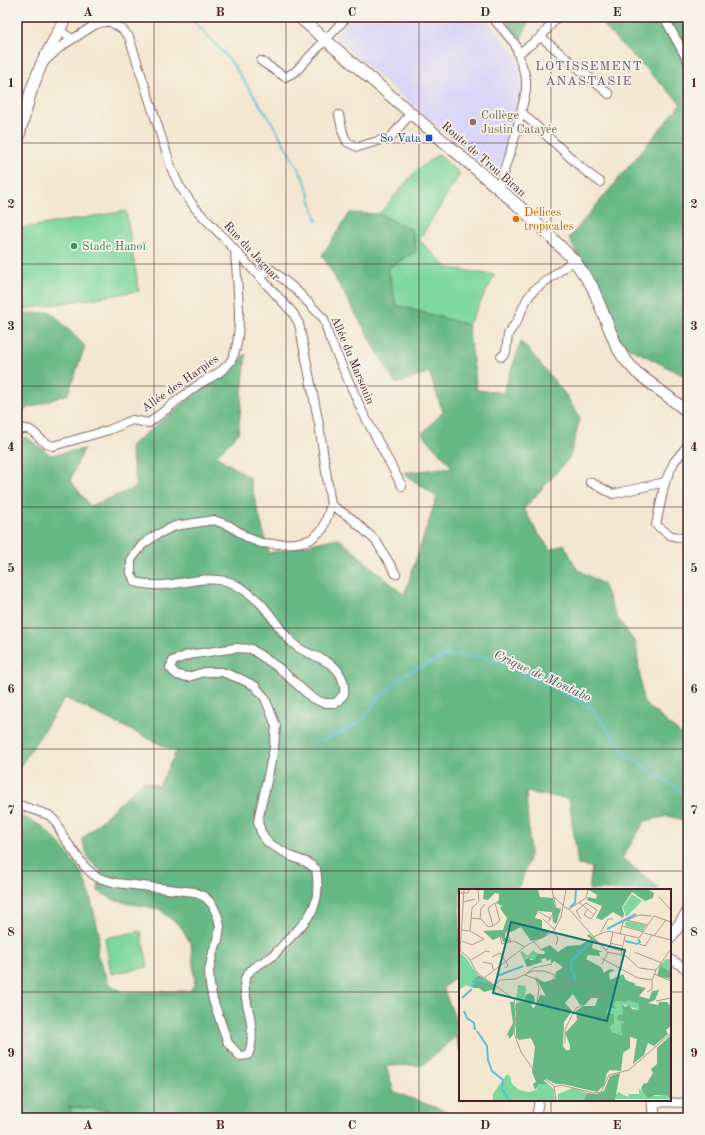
<svg xmlns="http://www.w3.org/2000/svg" width="705" height="1135" viewBox="0 0 705 1135" font-family="'Old Standard TT',serif">
  <style>
    .built { fill: #dad6f7 }
    .green { fill: #7dd79e; stroke: #647b64 }
    .forest { fill: #66b885; stroke: #586c58 }
    .lines { fill: none; stroke-linecap: round; stroke-linejoin: round }
    .stream { stroke: #58c2d4; stroke-width: 2 }
    .street-casing { stroke: #866565; stroke-width: 10 }
    .secondary-casing { stroke: #866565; stroke-width: 13 }
    .street { stroke: #fff; stroke-width: 8 }
    .secondary { stroke: #fff; stroke-width: 11 }
    .grid { fill: none; stroke: #4a1f2b; stroke-width: 1; stroke-opacity: 0.55 }
    .education-dot { fill: #8d6e63; stroke: #f7f3e8; stroke-width: 1.5 }
    .transit-dot { fill: #1a4fb4; stroke: #f7f3e8; stroke-width: 1.5 }
    .food-dot { fill: #e8710a; stroke: #f7f3e8; stroke-width: 1.5 }
    .leisure-dot { fill: #2e9e5b; stroke: #f7f3e8; stroke-width: 1.5 }
    .labels { text-anchor: middle; stroke-width: 3.5; stroke-linejoin: round; paint-order: stroke }
    .education-label { font-size: 12px; fill: #785e54; stroke: #f7f3e8; text-anchor: start }
    .transit-label { font-size: 12px; fill: #164399; stroke: #f7f3e8; text-anchor: end }
    .street-label { font-size: 12px; fill: #4a1f2b; stroke: #f7f3e8 }
    .food-label { font-size: 12px; fill: #c56008; stroke: #f7f3e8; text-anchor: start }
    .leisure-label { font-size: 12px; fill: #27864d; stroke: #f7f3e8; text-anchor: start }
    .neighbourhood-label { font-size: 13px; letter-spacing: 1px; fill: #745572; stroke: #f7f3e8 }
    .water-label { font-size: 13px; font-style: italic; fill: #4e505e; stroke: #f7f3e8 }
    .inset-river { fill: none; stroke: #58c2d4; stroke-width: 2 }
    .inset-road { fill: none; stroke: #b0978f; stroke-width: 1 }
    .view { fill: #0f766e; fill-opacity: 0.15; stroke: #0f766e; stroke-width: 2 }
    .inset-edge { fill: none; stroke: #4a1f2b; stroke-width: 2 }
    .neatline { fill: none; stroke: #4a1f2b; stroke-width: 1.5 }
    .grid-label { font-size: 13px; text-anchor: middle; font-weight: bold; fill: #4a1f2b }
  </style>
  <rect width="100%" height="100%" fill="#f7f3e8"/>
  <filter id="ink" filterUnits="userSpaceOnUse"><feTurbulence type="fractalNoise" baseFrequency=".025" numOctaves="2"/><feDisplacementMap in="SourceGraphic" scale="8" xChannelSelector="R" yChannelSelector="G"/><feConvolveMatrix kernelMatrix="1 2 1 2 8 2 1 2 1" color-interpolation-filters="sRGB"/></filter>
  <filter id="wash" filterUnits="userSpaceOnUse"><feTurbulence type="fractalNoise" baseFrequency=".012" numOctaves="4" result="noise"/><feDisplacementMap in="SourceGraphic" scale="16" xChannelSelector="R" yChannelSelector="G"/><feGaussianBlur stdDeviation="0.9" result="paint"/><feColorMatrix in="noise" values="0 0 0 0 0 0 0 0 0 0 0 0 0 0 0 0 0 1.4 0 .05"/><feComposite in="paint" operator="in"/></filter>
  <g filter="url(#wash)">
    <rect width="100%" height="100%" fill="#f4e7d1"/>
    <polygon class="built" points="353,17 485,17 518,59 524,89 506,156 498,170 485,169 334,37"/>
    <g class="green">
      <polygon points="438,154 460,174 419,240 448,268 495,275 468,325 396,305 388,268 416,250 412,230 379,214 416,171"/>
      <polygon points="126,211 139,291 25,309 17,263 17,229"/>
      <polygon points="141,931 148,967 111,974 105,938"/>
      <polygon points="70,1107 137,1112 137,1118 72,1118"/>
    </g>
    <g class="forest">
      <polygon points="506,17 531,17 519,43 507,22"/>
      <polygon points="607,17 688,17 688,378 622,344 569,238 681,104 603,26"/>
      <polygon points="350,213 379,214 412,230 416,251 388,268 396,305 468,325 477,390 503,393 521,342 528,349 565,394 580,418 570,457 524,509 537,532 551,550 564,544 577,569 603,584 616,616 636,644 643,702 682,735 688,763 688,821 668,816 645,821 622,858 658,887 657,890 589,890 592,867 578,865 569,799 526,792 530,855 521,883 515,890 460,890 460,974 443,988 455,1018 460,1019 460,1051 455,1037 423,1065 386,1066 394,1092 448,1112 445,1118 137,1118 137,1112 70,1107 72,1118 17,1118 17,817 21,816 42,826 60,844 81,872 89,892 99,933 97,954 109,984 123,992 190,991 195,983 191,944 182,928 159,909 117,901 98,891 101,872 89,860 82,839 143,781 159,786 176,752 65,698 17,771 17,442 26,437 51,455 84,449 70,480 90,506 137,487 130,446 246,354 238,434 216,456 249,477 269,553 338,538 404,595 437,497 403,473 452,467 422,433 443,412 429,372 396,384 322,255"/>
      <polygon points="51,312 85,346 68,394 18,412 17,314"/>
    </g>
    <g class="lines">
      <g class="stream">
        <polyline points="190,17 230,60 273,124 305,181 317,221"/>
        <polyline points="313,742 330,738 362,721 377,699 407,673 447,655 489,658 547,684 593,709 626,754 688,796"/>
        <polyline points="685,962 688,964"/>
      </g>
    </g>
  </g>
  <g filter="url(#ink)">
    <g class="lines">
      <g class="street-casing">
        <g id="street">
          <polyline points="88,17 96,24"/>
          <polyline points="492,17 515,44 526,78 526,91 515,137 498,189"/>
          <polyline points="664,17 688,61"/>
          <polyline points="59,30 72,39"/>
          <polyline points="541,37 609,94"/>
          <polyline points="519,53 541,37 557,17"/>
          <polyline points="261,61 285,77 295,72 347,17"/>
          <polyline points="521,112 584,170 600,182"/>
          <polyline points="339,115 343,133 347,142 358,147 391,137 411,113"/>
          <polyline points="258,275 272,270 295,289 324,319 329,337 362,411 402,486"/>
          <polyline points="501,357 506,352 508,334 517,321 527,299 534,290 574,260"/>
          <path d="M17,431C34,422 36,442 53,446L109,430L132,420L149,423C164,411 179,399 195,387C206,379 222,374 230,362C246,340 236,277 235,250"/>
          <polyline points="590,482 613,494 665,482 674,462 688,445"/>
          <polyline points="665,482 656,525 670,535 688,540"/>
          <polyline points="331,505 351,518 376,541 396,574"/>
          <path d="M17,807L22,806L49,815L56,822L64,838L85,867L96,877L116,883L194,892L205,897L212,904L218,917L220,926L218,940L213,952L209,971L210,985L213,1000L228,1043L240,1056L248,1055C255,1041 251,1018 247,1004C246,996 243,987 245,979C249,968 260,964 270,958C276,954 281,946 287,941C311,916 322,905 316,869L308,863L293,857L268,843L261,832L258,822L261,806L267,781L274,747L276,726L265,698L255,686L241,679L222,672H205L188,677L177,675L170,668L173,661L188,655L236,648L251,649L279,668L312,698L324,703H336L344,694C345,685 343,678 338,671C330,659 307,655 296,646C284,636 277,623 267,611C259,600 239,584 226,581C204,576 184,584 162,585C153,586 144,584 135,582L131,573V560L142,545L156,535L175,526L214,520L230,526L248,538L261,543L277,544L296,543L310,540L323,529L331,505L319,424L299,324L293,313L221,235L195,208L179,185L172,170L129,37L122,29L109,21L96,24L59,48L45,61"/>
          <polyline points="670,959 688,970"/>
          <polyline points="653,1102 688,1103"/>
          <polyline points="536,1118 539,1100"/>
        </g>
      </g>
      <g class="secondary-casing">
        <g id="secondary">
          <polyline points="299,17 521,208 574,260 592,286 616,345 623,357 636,372 688,412"/>
          <polyline points="17,142 31,91 41,65 66,17"/>
          <polyline points="670,938 688,912"/>
          <polyline points="653,1100 654,1118"/>
        </g>
      </g>
      <use href="#street" class="street"/>
      <use href="#secondary" class="secondary"/>
    </g>
  </g>
  <path class="grid" d="M154,17V1118M286,17V1118M419,17V1118M551,17V890M17,143H688M17,264H688M17,386H688M17,507H688M17,628H688M17,749H688M17,871H688M17,992H460M670,992H688M551,1100V1118"/>
  <circle class="education-dot" cx="473" cy="122" r="4"/>
  <rect class="transit-dot" x="425" y="134" width="8" height="8" rx="2"/>
  <circle class="food-dot" cx="516" cy="219" r="4"/>
  <circle class="leisure-dot" cx="74" cy="246" r="4"/>
  <g class="labels">
    <g class="education-label">
      <text x="481" y="119">Collège<tspan x="481" dy="14">Justin Catayée</tspan></text>
    </g>
    <g class="transit-label">
      <text x="421" y="142">So Vata</text>
    </g>
    <g class="street-label">
      <text transform="translate(484 159) rotate(41)" y="4">Route de Trou Biran</text>
      <text transform="translate(252 251) rotate(47)" y="4">Rue du Jaguar</text>
      <text transform="translate(353 360) rotate(67)" y="4">Allée du Marsouin</text>
      <text transform="translate(180 383) rotate(-35)" y="4">Allée des Harpies</text>
    </g>
    <g class="food-label">
      <text x="524" y="216">Délices<tspan x="524" dy="14">tropicales</tspan></text>
    </g>
    <g class="leisure-label">
      <text x="82" y="250">Stade Hanoï</text>
    </g>
    <g class="neighbourhood-label">
      <text x="589" y="70">LOTISSEMENT<tspan x="589" dy="15">ANASTASIE</tspan></text>
    </g>
    <g class="water-label">
      <text transform="translate(543 675) rotate(25)" y="5">Crique de Montabo</text>
    </g>
  </g>
  <g transform="translate(459 889)">
    <rect width="212" height="212" fill="#f4e7d1"/>
    <path d="M173,5L183,12L167,28L164,18ZM167,32L187,36L184,42L166,37ZM74,61L79,65L75,71L68,68L65,71L61,63L63,62L69,67ZM1,64L7,69L19,86L13,92L14,99L7,96L0,101ZM207,70H212V83L201,76ZM59,96L67,97L66,109H62L66,110L65,112L58,113L57,111ZM170,110L180,115V121L164,115V125L158,131L167,133L164,146L153,143L147,124L150,118L155,116L157,111L167,113ZM48,185L51,187L53,195L60,201L70,203L77,201L80,195H89L95,200L96,211H34V205ZM114,199L128,204L125,211H99V205ZM180,200L191,207H209L212,210H154L159,203L169,208L170,205H180Z" fill="#7dd79e"/>
    <path d="M25,1H79L81,8L94,9L96,18L102,20L97,35L94,33L93,23L79,22L76,29L83,31V40L91,42L84,49L72,52L62,38L52,43L47,42L46,48L51,52L44,53L42,47L34,51L24,42L44,41L48,29L41,19L43,17L37,14L40,11V5L36,4L29,11L24,10ZM130,1H190L195,4L194,9L186,12L173,3L163,18L165,25L164,29L154,23L143,31L137,29L143,17L128,11L129,8L137,10L138,6ZM130,45L139,53L134,54L133,59L144,63H140L141,67L129,66L127,70L142,78L145,84L150,80L156,81L150,84L151,91L164,85L167,91L177,95L175,96L187,99L180,107L190,110L193,102L200,101L196,111L189,114L199,116L200,113H208L212,117V137L207,141L209,145L195,157L189,154L185,166L174,175L178,150L171,148V159L164,164L162,182L151,181L148,184L145,196L138,203L104,195H97L87,190L85,192L89,195H80L76,201L74,195L77,193L73,183L76,158L72,149L60,151L57,148V114L65,112L67,106L71,104L75,107L76,112L72,117L75,119L81,106L87,107L76,88L85,93L96,90L97,83L104,78L95,72L92,75V70L88,72L87,69L82,70L83,73L68,78L65,71L70,68L71,71H75L79,65H85L86,63L82,60L91,56L99,63L108,57L121,56L132,50L128,47ZM114,105L121,116H126L132,109H139L136,117H124L117,122L118,131L106,144L111,156V161H107L104,157L105,133L113,122L106,114ZM170,111L180,115V121L173,120L170,116L166,118L163,114L164,125L159,126L158,131L166,133L162,135L163,146L153,143L151,137L155,134V125L147,124L150,118L157,120L155,116L157,112L167,113ZM201,76L212,83V90L198,87ZM19,86L35,96L36,100L25,103L20,99H14L13,92ZM51,113H55L57,130L54,146L50,150L49,145L46,149L54,134ZM212,146V211L209,207L196,206L189,209L182,200L184,195L188,194L194,184L192,180L198,175V159ZM161,184L156,211H125L128,204L137,205L145,202L151,187Z" fill="#66b885" fill-rule="evenodd"/>
    <path class="inset-river" d="M111,18L116,14L117,1M148,40L177,25M166,52L178,55L181,53L179,50M38,87L64,77M117,91L112,79L113,71L135,50M14,98L16,91L28,93M3,109L13,100M5,122L8,129L15,134L16,141M18,142L28,157L29,171L33,182L44,191L43,200L50,211"/>
    <path class="inset-road" d="M0,4H9L10,1M95,8L105,17M200,8L212,21M4,13L16,10M120,13L135,26M105,18L110,20L148,63L167,67L180,79L197,81M110,20L127,9L129,1M80,23L92,30M12,29L22,30L29,38L34,37L41,32L36,14L29,19L34,37M21,30L22,20L26,15M84,30L96,41M122,30L117,22L127,14L138,21L132,30L125,26L128,21M168,31L180,26L192,27M89,33L97,19L93,1M163,37L185,43M11,42L13,19L20,12L19,1M94,43L99,49L97,56M142,43L149,30H154M185,44L212,51M161,45L164,33L167,31L189,36M41,47L43,55L55,52L66,58M195,47L207,31M134,48L149,42L180,49L195,27L212,33M3,52L13,56L25,50L11,42L3,41M52,53L46,39L71,33M75,53L83,62M151,54L163,57M180,55L186,57L193,46M150,58L163,62M2,59L1,62L5,1M0,61L10,69L18,84M147,61L151,57L154,43M175,63L203,74M162,65L166,47M33,68L41,64L49,76L47,79M142,69L179,89L193,91M12,71L27,62L31,63M24,73L33,75L34,81M143,75L149,63M17,83L55,110L58,128L55,144L62,163L76,183L95,197L97,211M68,84L74,79L93,75M195,85L212,92M66,86L77,90L80,99L78,113M25,89L68,56L94,43L102,28L107,1M36,96L41,91L57,90L73,82H85L96,86L92,95L94,104L96,105L99,94L112,86L113,89L106,95V103L111,94L124,98L130,93L134,96L139,103L146,105L140,107L130,105L125,116L117,119L106,140V154M188,103L193,100V91L197,81L212,60M197,112L212,109M95,198L102,196L134,204L142,203L150,186L170,181L212,144"/>
    <path class="view" d="M52,33L166,61L148,132L34,104Z"/>
    <rect width="212" height="212" class="inset-edge"/>
  </g>
  <rect width="705" height="1135" fill="none" stroke="#f7f3e8" stroke-width="44"/>
  <rect x="22" y="22" width="661" height="1091" class="neatline"/>
  <g class="grid-label">
    <text x="88" y="16">A</text>
    <text x="220" y="16">B</text>
    <text x="352" y="16">C</text>
    <text x="485" y="16">D</text>
    <text x="617" y="16">E</text>
    <text x="11" y="87">1</text>
    <text x="694" y="87">1</text>
    <text x="11" y="208">2</text>
    <text x="694" y="208">2</text>
    <text x="11" y="330">3</text>
    <text x="694" y="330">3</text>
    <text x="11" y="451">4</text>
    <text x="694" y="451">4</text>
    <text x="11" y="572">5</text>
    <text x="694" y="572">5</text>
    <text x="11" y="693">6</text>
    <text x="694" y="693">6</text>
    <text x="11" y="814">7</text>
    <text x="694" y="814">7</text>
    <text x="11" y="936">8</text>
    <text x="694" y="936">8</text>
    <text x="11" y="1057">9</text>
    <text x="694" y="1057">9</text>
    <text x="88" y="1129">A</text>
    <text x="220" y="1129">B</text>
    <text x="352" y="1129">C</text>
    <text x="485" y="1129">D</text>
    <text x="617" y="1129">E</text>
  </g>
</svg>
